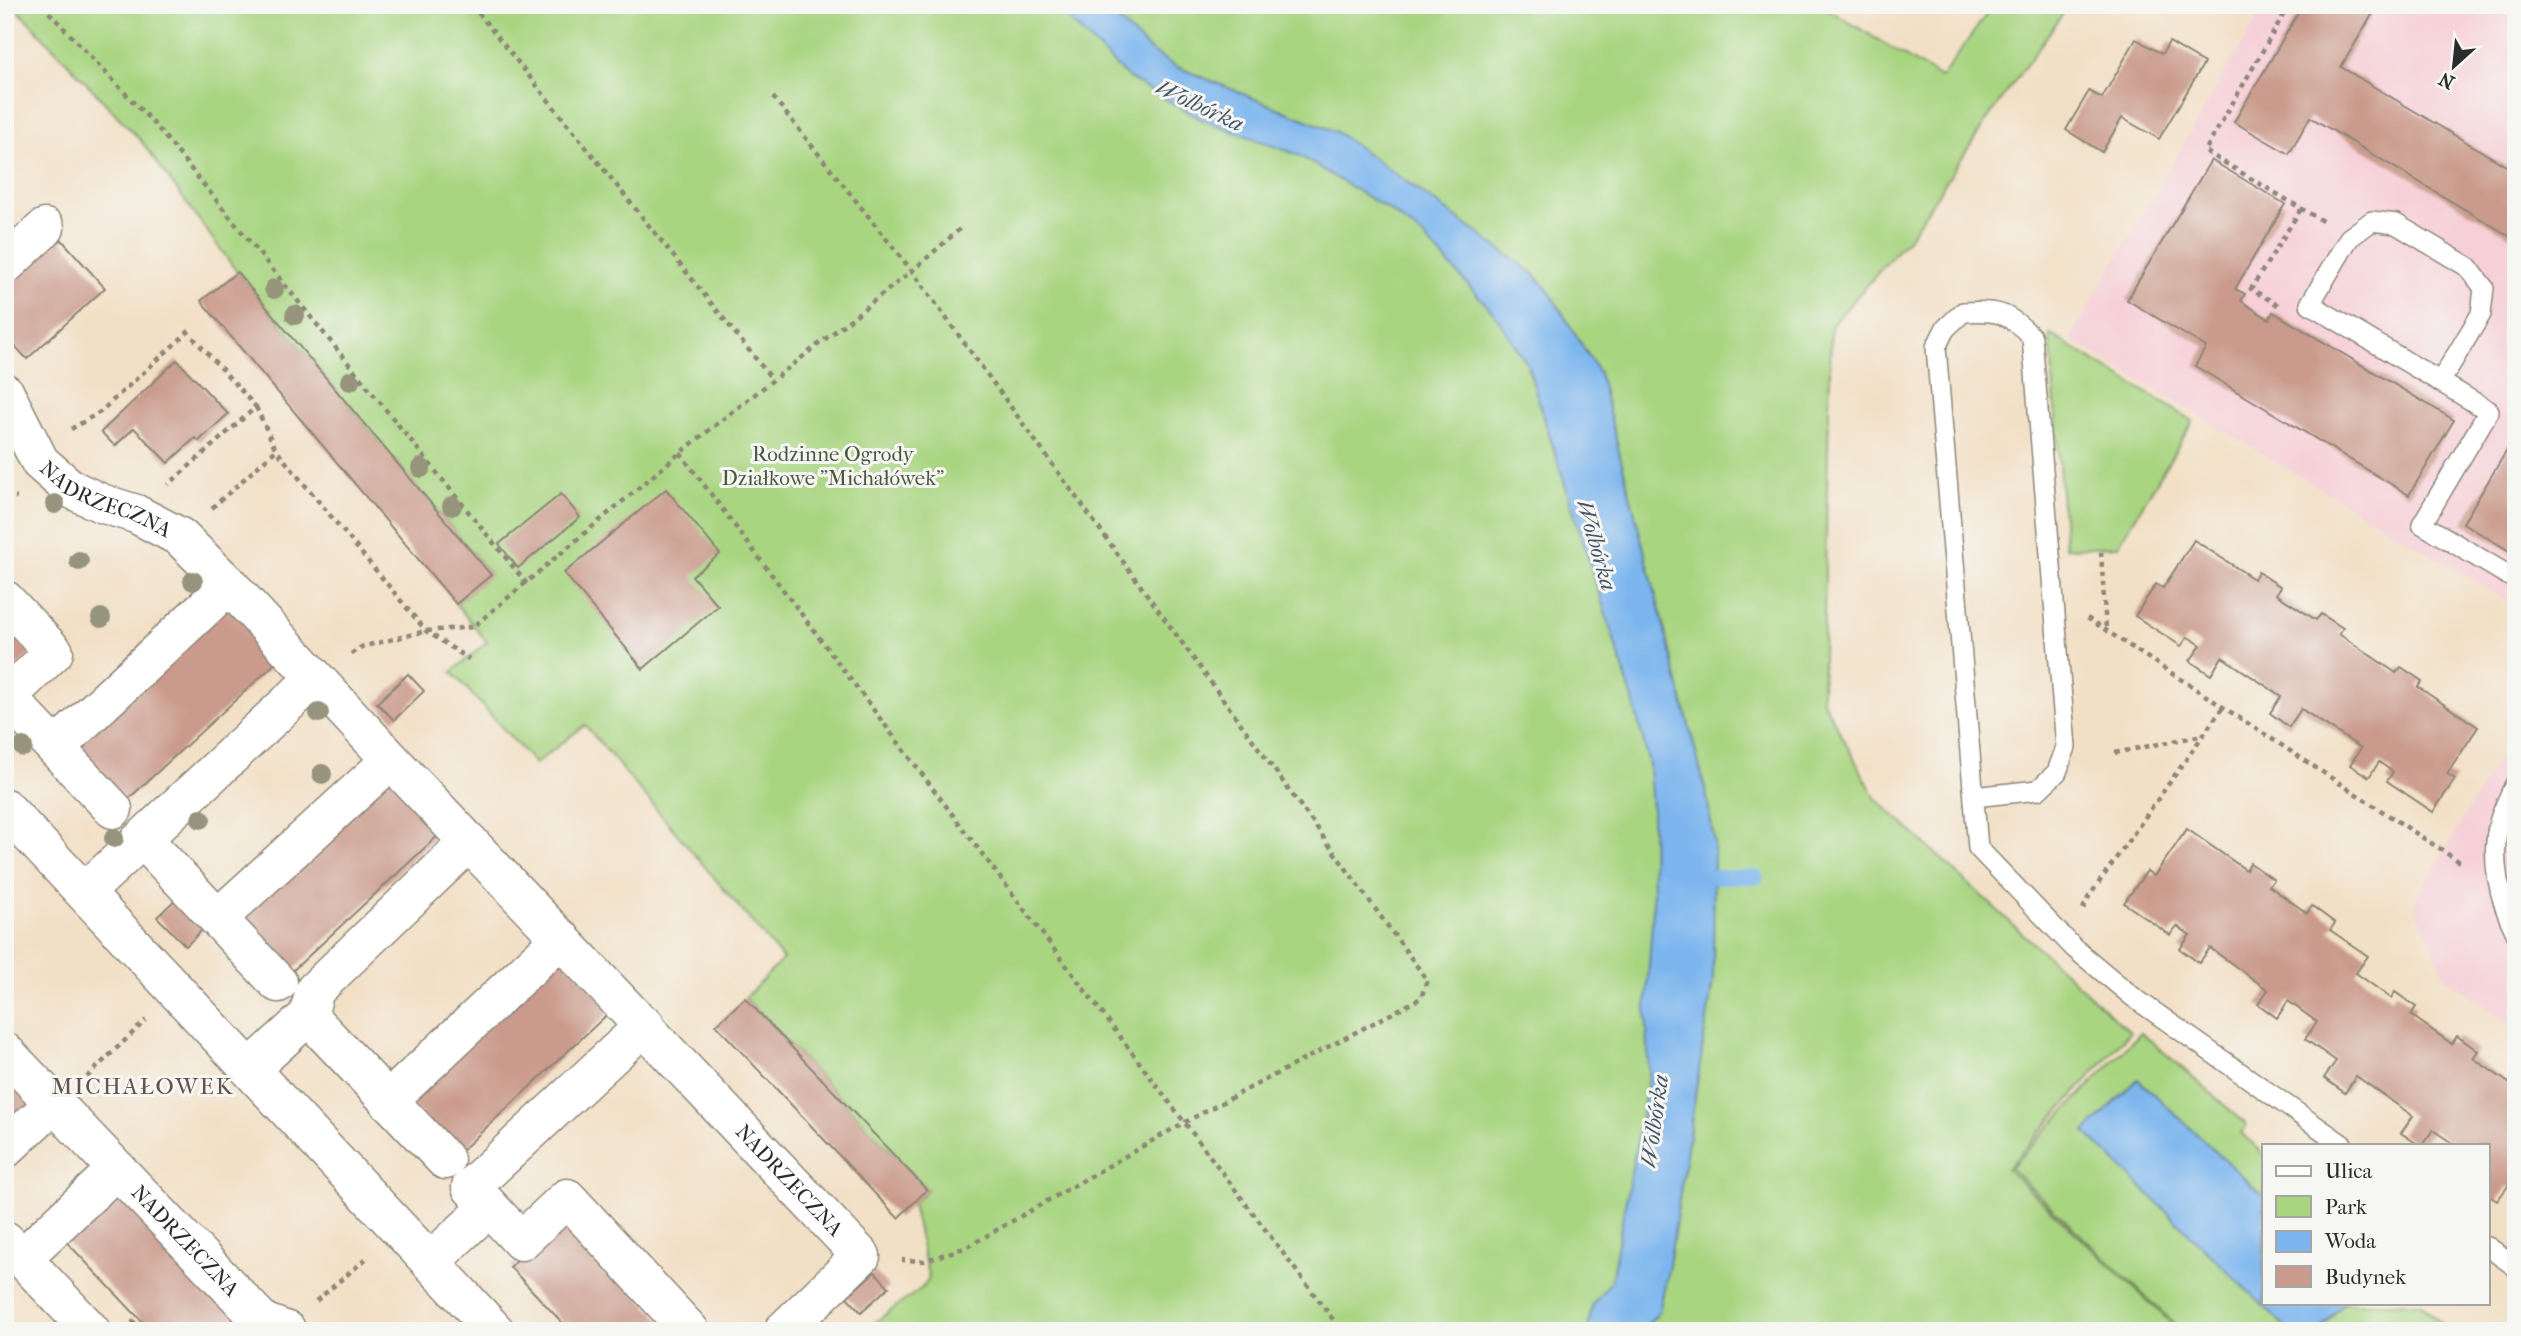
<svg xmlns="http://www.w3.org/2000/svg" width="2521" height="1336" viewBox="0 0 2521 1336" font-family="'IM FELL French Canon',serif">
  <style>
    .built { fill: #f6cfd7 }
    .green { fill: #a9d581; stroke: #6a8056; stroke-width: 2 }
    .water { fill: #7db6ee; stroke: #54708c; stroke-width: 2 }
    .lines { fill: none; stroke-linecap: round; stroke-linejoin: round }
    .stream { stroke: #7db6ee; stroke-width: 14 }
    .building { fill: #ca9b8c }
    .service-casing { stroke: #8e8678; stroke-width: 22 }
    .minor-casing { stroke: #8e8678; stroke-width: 41 }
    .path { stroke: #8e8678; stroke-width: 4.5; stroke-dasharray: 5 5; stroke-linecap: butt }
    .service { stroke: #fff; stroke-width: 19 }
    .minor { stroke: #fff; stroke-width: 38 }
    .tree { fill: #96947c }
    .labels { text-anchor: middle; stroke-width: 6; stroke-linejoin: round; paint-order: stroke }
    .park-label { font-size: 21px; fill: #4a5640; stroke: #f6f6f2 }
    .street-label { font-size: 21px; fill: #2b2b2b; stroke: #f6f6f2 }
    .water-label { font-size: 23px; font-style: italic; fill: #456; stroke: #f6f6f2 }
    .neighbourhood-label { font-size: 23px; letter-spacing: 2px; fill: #63524d; stroke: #f6f6f2 }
  </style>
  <rect width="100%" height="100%" fill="#f6f6f2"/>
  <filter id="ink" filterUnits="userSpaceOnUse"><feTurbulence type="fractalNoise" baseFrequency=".0143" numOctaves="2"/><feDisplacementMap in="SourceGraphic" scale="14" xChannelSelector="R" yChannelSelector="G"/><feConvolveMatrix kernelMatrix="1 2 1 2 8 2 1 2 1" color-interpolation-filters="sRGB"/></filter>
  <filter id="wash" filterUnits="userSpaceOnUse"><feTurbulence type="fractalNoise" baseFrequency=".00686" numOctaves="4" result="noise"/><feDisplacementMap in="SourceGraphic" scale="28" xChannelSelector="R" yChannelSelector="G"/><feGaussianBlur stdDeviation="1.57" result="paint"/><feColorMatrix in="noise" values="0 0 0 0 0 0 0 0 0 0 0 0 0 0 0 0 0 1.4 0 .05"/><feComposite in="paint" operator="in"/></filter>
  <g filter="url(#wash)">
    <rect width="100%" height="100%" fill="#f2e0c6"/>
    <g class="built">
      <polygon points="2265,5 2516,5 2516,605 2070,339"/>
      <polygon points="2516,729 2516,1028 2446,978 2414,903"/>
    </g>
    <g class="green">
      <polygon points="13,5 1821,5 1941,78 1993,5 2069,5 1991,114 1910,236 1831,326 1822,699 1876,799 2130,1032 2007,1169 2180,1331 863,1331 922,1288 929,1279 912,1204 927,1190 745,998 783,959 585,725 535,764 452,672 487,642 456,604 490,574 237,272 142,142"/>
      <polygon points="2050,334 2193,421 2118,546 2065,548"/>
      <polygon points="2141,1032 2247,1125 2241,1133 2264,1154 2264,1303 2420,1303 2450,1331 2182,1331 2010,1168"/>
    </g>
    <g class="water">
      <polygon points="1054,5 1102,5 1151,51 1175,66 1336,132 1364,151 1534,274 1549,291 1599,373 1706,792 1714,841 1713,980 1669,1265 1659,1313 1641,1331 1588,1331 1592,1305 1611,1281 1649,1075 1646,1005 1653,909 1652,810 1649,764 1632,697 1527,364 1494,313 1423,236 1389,210 1298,155 1203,120 1127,77"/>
      <polygon points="2138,1079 2264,1197 2264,1303 2344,1303 2319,1331 2289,1331 2085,1132"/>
    </g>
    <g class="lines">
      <polyline class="stream" points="1695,877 1757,877"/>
    </g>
    <g id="blocks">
      <g class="building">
        <polygon points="2303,5 2378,5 2341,67 2516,172 2516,240 2310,117 2289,154 2234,122"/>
        <polygon points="2136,39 2162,54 2169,42 2204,63 2159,139 2122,118 2102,152 2066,130 2089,91 2102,98"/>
        <polygon points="2211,160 2285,204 2235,289 2245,294 2241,301 2269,319 2273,312 2454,420 2409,495 2195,366 2206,347 2127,300"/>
        <polygon points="61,239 105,288 27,359 5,335 5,289"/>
        <polygon points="237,272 491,575 456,604 201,301"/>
        <polygon points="177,360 228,414 199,441 195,438 168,463 134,428 115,446 101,432"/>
        <polygon points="2516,435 2516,555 2463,523"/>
        <polygon points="666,489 720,554 692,576 718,606 643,669 564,573"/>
        <polygon points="561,494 580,517 518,568 499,544"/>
        <polygon points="2194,540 2254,579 2258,572 2281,587 2276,594 2316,620 2321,614 2343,628 2339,634 2396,673 2401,667 2422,681 2418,687 2478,727 2447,774 2455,779 2433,812 2387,781 2393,772 2379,762 2369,777 2350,765 2361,748 2301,709 2289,727 2270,713 2281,696 2222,657 2211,675 2190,661 2201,645 2188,637 2181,646 2135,616 2156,584 2163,588"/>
        <polygon points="229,604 280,659 126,801 75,747"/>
        <polygon points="5,620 34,651 5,678"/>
        <polygon points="408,674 424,691 394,720 377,703"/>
        <polygon points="393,775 444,830 288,975 237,921"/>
        <polygon points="2187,829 2246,870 2250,863 2274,880 2269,886 2307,913 2312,906 2335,923 2330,930 2368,956 2356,973 2391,998 2395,992 2416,1007 2411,1015 2452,1044 2457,1036 2478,1051 2473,1058 2516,1088 2516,1191 2508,1186 2497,1201 2488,1195 2488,1176 2491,1171 2488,1168 2488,1145 2455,1145 2433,1130 2422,1145 2419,1145 2401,1133 2413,1116 2356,1076 2345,1093 2324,1078 2336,1061 2305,1039 2317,1022 2288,1001 2277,1018 2258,1004 2268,990 2210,948 2199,963 2180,949 2190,935 2177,926 2170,935 2124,903 2147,871 2154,876"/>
        <polygon points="179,896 206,926 186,946 157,917"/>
        <polygon points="561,955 612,1010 458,1154 407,1100"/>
        <polygon points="745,998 927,1190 898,1218 716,1025"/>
        <polygon points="5,1067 35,1099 5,1127"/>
        <polygon points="117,1185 257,1331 151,1331 62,1237"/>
        <polygon points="564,1216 671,1331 570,1331 510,1267"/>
        <polygon points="875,1272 889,1287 861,1312 847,1297"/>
      </g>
    </g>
  </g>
  <g filter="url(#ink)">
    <use href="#blocks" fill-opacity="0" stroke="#8e8678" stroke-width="2"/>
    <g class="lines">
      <g class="service-casing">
        <g id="service">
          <polyline points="2440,382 2481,314 2484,288 2468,267 2396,224 2372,221 2349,238 2310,304 2489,411 2422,524 2516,580"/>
          <path d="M2516,782C2510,795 2503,809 2499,822C2490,859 2499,900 2516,933"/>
          <path d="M1974,797L2038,790L2057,772L2066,747L2032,337C2008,312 1997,310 1963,312L1945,329L1936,347L1978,848L2074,948L2133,997L2343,1145"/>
          <polyline points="2488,1247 2516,1267"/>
        </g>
      </g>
      <g class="minor-casing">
        <g id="minor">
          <polyline points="5,265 45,228"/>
          <path id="s1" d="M5,393L40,462L71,489L101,503L136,514L180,537L229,585L391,760L861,1256L783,1331"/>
          <polyline points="5,600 54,652 7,697 113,809"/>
          <polyline points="56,747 229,585"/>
          <polyline points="5,808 495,1331"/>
          <polyline points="143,839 278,983"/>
          <polyline points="85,892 315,678"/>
          <polyline points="218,918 391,760"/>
          <polyline points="308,1016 445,1160"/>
          <polyline points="645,1025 471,1187 521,1241 567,1198 690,1331"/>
          <path id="s2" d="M5,1052L263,1322L287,1331"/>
          <polyline points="251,1068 308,1016 315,990 469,842"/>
          <polyline points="388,1101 561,938"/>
          <polyline points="5,1149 54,1103"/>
          <polyline points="6,1241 91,1331"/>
          <polyline points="22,1258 117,1169"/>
          <polyline points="430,1262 489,1207"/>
        </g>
      </g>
      <g class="path">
        <polyline points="42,5 157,127 527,584"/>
        <polyline points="472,5 772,379"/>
        <polyline points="2289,5 2205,151 2324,222"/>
        <polyline points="773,97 912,271 1427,980 1421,998 1185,1122 967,1247 924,1261 902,1260"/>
        <polyline points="2278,305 2251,289 2301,209"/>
        <polyline points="256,407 276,450"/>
        <polyline points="71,429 100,412 188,332 256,407 168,485"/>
        <polyline points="680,453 1338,1326 1339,1331"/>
        <polyline points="5,498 17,497"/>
        <polyline points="212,508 276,450 426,631 469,659"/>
        <polyline points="2101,552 2106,630"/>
        <polyline points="2087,618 2463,864"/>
        <polyline points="351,654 361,647 426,631 473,627 680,453 912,271 961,228"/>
        <polyline points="2115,753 2203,735"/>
        <polyline points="2083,909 2088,898 2223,707"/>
        <polyline points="87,1077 146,1020"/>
        <polyline points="316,1301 368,1257"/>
        <polyline points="132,1320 142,1331"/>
      </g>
      <use href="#service" class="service"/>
      <use href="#minor" class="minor"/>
    </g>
    <g class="tree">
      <circle cx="274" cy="289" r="10"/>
      <circle cx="295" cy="315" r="10"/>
      <circle cx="350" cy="381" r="10"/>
      <circle cx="421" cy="468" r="10"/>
      <circle cx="55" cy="504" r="10"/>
      <circle cx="452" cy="506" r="10"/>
      <circle cx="79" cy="561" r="10"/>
      <circle cx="193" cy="581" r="10"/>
      <circle cx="101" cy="618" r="10"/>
      <circle cx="319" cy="713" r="10"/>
      <circle cx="23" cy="747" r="10"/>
      <circle cx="322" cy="774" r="10"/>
      <circle cx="201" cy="819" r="10"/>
      <circle cx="114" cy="838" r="10"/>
    </g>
  </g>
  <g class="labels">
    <g class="park-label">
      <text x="833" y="461">Rodzinne Ogrody<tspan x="833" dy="24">Działkowe "Michałówek"</tspan></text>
    </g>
    <g class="street-label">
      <text dy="7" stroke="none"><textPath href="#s1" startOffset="154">NADRZECZNA</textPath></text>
      <text dy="7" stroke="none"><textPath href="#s1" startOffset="1124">NADRZECZNA</textPath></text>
      <text dy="7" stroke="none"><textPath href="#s2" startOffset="261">NADRZECZNA</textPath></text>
    </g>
    <g class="water-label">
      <text transform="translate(1200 105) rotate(25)" y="8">Wolbórka</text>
      <text transform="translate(1597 545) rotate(74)" y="8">Wolbórka</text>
      <text transform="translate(1654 1121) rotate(-82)" y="8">Wolbórka</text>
    </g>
    <g class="neighbourhood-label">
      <text x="143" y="1094">MICHAŁOWEK</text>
    </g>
  </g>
  <rect width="2521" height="1336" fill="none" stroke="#f6f6f2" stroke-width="28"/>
  <rect x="2262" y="1144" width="228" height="161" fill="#f6f6f2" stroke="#a5a5a2" stroke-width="2"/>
  <rect x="2276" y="1166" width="35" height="10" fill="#ffffff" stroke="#a5a5a2" stroke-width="2"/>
  <text x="2325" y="1178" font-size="21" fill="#2b2b2b">Ulica</text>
  <rect x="2276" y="1196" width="35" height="21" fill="#a9d581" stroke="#a5a5a2" stroke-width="2"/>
  <text x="2325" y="1214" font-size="21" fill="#2b2b2b">Park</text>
  <rect x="2276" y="1231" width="35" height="21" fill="#7db6ee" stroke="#a5a5a2" stroke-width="2"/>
  <text x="2325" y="1248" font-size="21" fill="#2b2b2b">Woda</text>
  <rect x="2276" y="1266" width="35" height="21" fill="#ca9b8c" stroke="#a5a5a2" stroke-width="2"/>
  <text x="2325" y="1284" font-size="21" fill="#2b2b2b">Budynek</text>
  <g transform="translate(2454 66) rotate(207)" stroke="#f6f6f2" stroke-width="5" paint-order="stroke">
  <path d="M0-5L12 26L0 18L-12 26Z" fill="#2b2b2b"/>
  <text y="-10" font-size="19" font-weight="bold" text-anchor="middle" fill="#2b2b2b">N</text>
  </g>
</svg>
